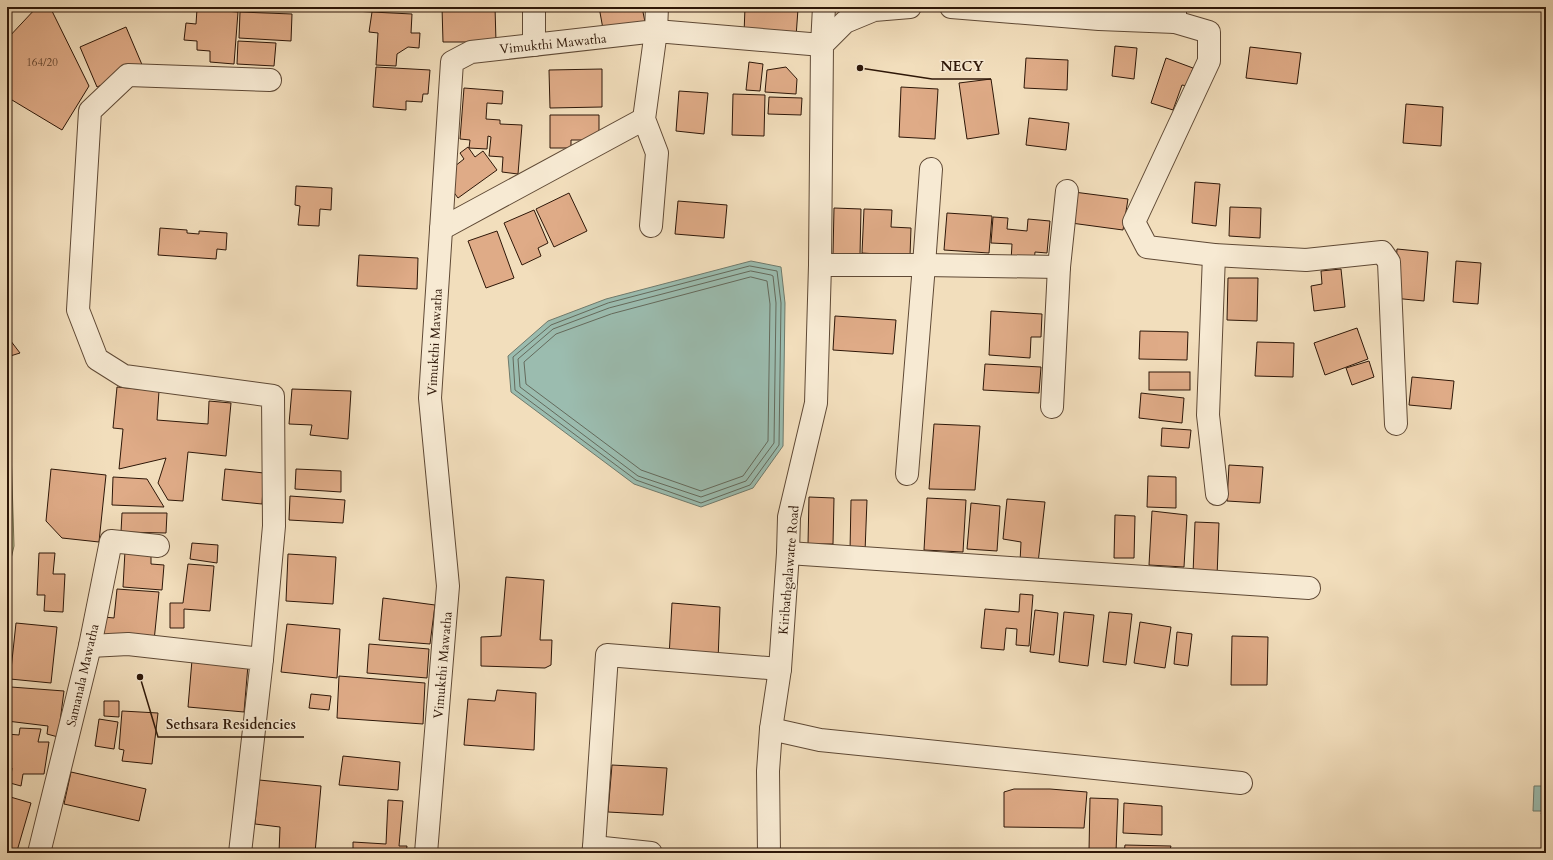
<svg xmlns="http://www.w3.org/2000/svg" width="1553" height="860" viewBox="0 0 1553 860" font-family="Cardo,serif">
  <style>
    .green { fill: #bcc18f; stroke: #756c4c }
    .water { fill: #9bbcaf; stroke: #6f7a6c }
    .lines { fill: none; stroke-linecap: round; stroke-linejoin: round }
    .shore { stroke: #646a5c; stroke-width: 1 }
    .building { fill: #dfab87; stroke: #2e1708 }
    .minor-casing { stroke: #5f4935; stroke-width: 24 }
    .minor { stroke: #f7ead3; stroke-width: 22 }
    .labels { text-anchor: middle; stroke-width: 3; stroke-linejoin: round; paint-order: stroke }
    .number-label { font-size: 11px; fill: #5a3c28 }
    .street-label { font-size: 13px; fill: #2e1708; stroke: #f7ead3 }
    .leader { fill: none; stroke: #2e1708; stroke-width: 1.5 }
    .callout-dot { fill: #2e1708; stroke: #f7ead3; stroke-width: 1.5 }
    .callout-label { font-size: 14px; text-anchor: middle; font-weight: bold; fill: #2e1708; stroke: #f7ead3; stroke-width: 3; stroke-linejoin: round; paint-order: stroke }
  </style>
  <rect width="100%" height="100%" fill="#f2debc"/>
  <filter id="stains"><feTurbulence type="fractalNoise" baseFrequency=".005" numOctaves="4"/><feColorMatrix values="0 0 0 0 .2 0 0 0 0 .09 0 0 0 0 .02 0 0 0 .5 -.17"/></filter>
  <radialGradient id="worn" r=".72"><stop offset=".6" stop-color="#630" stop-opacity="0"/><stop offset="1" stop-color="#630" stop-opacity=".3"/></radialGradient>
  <polygon class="green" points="7,445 11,449 14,546 7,576"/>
  <g class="water">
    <polygon points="751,261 781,267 785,303 783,446 753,488 701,507 634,484 511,392 508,356 548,321 606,299"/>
    <polygon points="1546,759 1546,814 1541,814 1542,811 1533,811 1534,786 1544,786"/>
  </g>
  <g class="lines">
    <g class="shore">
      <polygon points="750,266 777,271 781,303 779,445 750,485 701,503 636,480 515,390 513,357 551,325 608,303"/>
      <polygon points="751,271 771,275 773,276 776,303 774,443 746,481 701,497 638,476 520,387 518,359 553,329 609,308"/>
      <polygon points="751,277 767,281 770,304 768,441 743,476 701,491 641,470 526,384 524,362 556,334 611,314"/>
    </g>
  </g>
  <g class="building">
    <polygon points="37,7 50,7 89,86 62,130 7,97 7,39"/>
    <polygon points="317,7 372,7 372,12 316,9"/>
    <polygon points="442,7 495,7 496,42 443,42"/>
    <polygon points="599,7 642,7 645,22 603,29"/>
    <polygon points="745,7 798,9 796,37 744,34"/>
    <polygon points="1117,7 1158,7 1154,19"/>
    <polygon points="197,9 238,12 234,64 210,62 210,51 197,50 197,41 184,40 186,23 196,24"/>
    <polygon points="240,12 292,14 291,41 239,38"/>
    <polygon points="372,12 412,14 411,33 420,33 419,48 408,47 397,54 396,66 376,65 378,33 369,32"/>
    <polygon points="126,27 143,67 97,87 80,47"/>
    <polygon points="238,41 276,43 274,66 237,64"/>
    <polygon points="1115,46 1137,48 1134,79 1112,76"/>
    <polygon points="1250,47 1301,53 1297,84 1246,78"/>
    <polygon points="1026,58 1068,60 1067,90 1024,88"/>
    <polygon points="1166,58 1193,68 1187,86 1182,85 1173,110 1151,103"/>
    <polygon points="749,62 763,64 760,91 746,90"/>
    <polygon points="376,67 430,70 428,94 423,94 422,102 406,101 406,110 373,107"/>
    <polygon points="786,67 797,79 796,94 765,92 767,70"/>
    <polygon points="602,69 602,107 550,108 549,70"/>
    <polygon points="991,79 999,134 967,139 959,83"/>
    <polygon points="901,87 938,89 935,139 899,137"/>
    <polygon points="464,88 503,91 502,104 487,103 486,119 500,120 500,124 522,125 518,174 502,172 503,157 489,156 491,137 488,136 487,149 469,148 470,140 460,139"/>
    <polygon points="679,91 708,93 704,134 676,131"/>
    <polygon points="733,94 765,95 764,136 732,135"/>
    <polygon points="769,97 802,98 801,115 768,114"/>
    <polygon points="1406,104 1443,107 1441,146 1403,143"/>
    <polygon points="550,115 599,115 599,140 571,140 571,148 550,148"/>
    <polygon points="1029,118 1069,123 1066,150 1026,145"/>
    <polygon points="468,147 475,157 483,151 497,170 458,198 447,183 450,170 464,159 460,153"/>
    <polygon points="1195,182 1220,184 1216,226 1192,223"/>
    <polygon points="296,186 332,188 331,210 320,209 319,226 298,225 300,206 295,205"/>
    <polygon points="1074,192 1128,199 1123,230 1071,223"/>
    <polygon points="569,193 587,231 554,247 536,209"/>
    <polygon points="678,201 727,205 724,238 675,234"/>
    <polygon points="1230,207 1261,208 1260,238 1229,236"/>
    <polygon points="834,208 861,209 860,255 833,254"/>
    <polygon points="864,209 892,210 891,227 911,228 910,256 862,253"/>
    <polygon points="534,210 548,243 538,248 541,256 522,265 504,223"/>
    <polygon points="947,213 992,216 989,253 944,250"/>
    <polygon points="993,217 1008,218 1007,229 1027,231 1028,219 1050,221 1047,253 1035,252 1034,262 1011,261 1012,244 991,243"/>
    <polygon points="160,228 187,230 187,233 199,234 199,231 227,233 226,250 217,249 216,259 158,255"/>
    <polygon points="497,231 514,278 486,288 468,241"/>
    <polygon points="1397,249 1428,252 1424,301 1393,298"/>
    <polygon points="359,255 418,258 417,289 357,286"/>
    <polygon points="1456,261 1481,263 1478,304 1453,302"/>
    <polygon points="1341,269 1345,307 1314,311 1311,286 1322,284 1321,271"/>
    <polygon points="1228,278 1258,278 1257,321 1227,320"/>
    <polygon points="991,311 1042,314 1041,337 1031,337 1030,358 989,355"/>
    <polygon points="835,316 896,320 893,354 833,350"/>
    <polygon points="1357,328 1368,359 1325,375 1314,343"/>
    <polygon points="1140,331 1188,332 1187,360 1139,359"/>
    <polygon points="7,336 20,353 7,357"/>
    <polygon points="1257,342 1294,343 1293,377 1255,376"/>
    <polygon points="1369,361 1374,377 1352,385 1346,368"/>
    <polygon points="985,364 1041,367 1039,393 983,390"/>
    <rect x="1149" y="372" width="41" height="18"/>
    <polygon points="1412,377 1454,381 1451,409 1409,405"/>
    <polygon points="117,387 159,391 157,420 208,424 209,401 231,403 226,456 188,452 183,501 168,500 158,483 166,458 119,469 123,429 113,428"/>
    <polygon points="292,389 351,391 348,439 310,435 312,425 289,424"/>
    <polygon points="1141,393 1184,398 1182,423 1139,418"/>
    <polygon points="934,424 980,426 975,490 929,489"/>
    <polygon points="1162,428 1191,430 1189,448 1161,446"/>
    <polygon points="1229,465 1263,467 1260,503 1227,501"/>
    <polygon points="51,469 106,475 99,542 62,538 46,521"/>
    <polygon points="225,469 264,473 262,504 222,500"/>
    <polygon points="296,469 341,471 341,492 295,489"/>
    <polygon points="1148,476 1176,477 1176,508 1147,507"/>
    <polygon points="113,477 147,479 164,507 112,505"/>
    <polygon points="290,496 345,500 343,523 289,520"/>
    <polygon points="809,497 834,498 833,544 808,544"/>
    <polygon points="927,498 966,500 963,552 924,550"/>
    <polygon points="1007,499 1045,502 1038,563 1020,562 1021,542 1003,539"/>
    <polygon points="851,500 867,500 865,552 850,551"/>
    <polygon points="971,503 1000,506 997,551 967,549"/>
    <polygon points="1152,511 1187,515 1184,567 1149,565"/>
    <polygon points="122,513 167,513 166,533 121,532"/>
    <polygon points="1115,515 1135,516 1134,558 1114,558"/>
    <polygon points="1195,522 1219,523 1217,577 1193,574"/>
    <polygon points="192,543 218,545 217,563 190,559"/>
    <polygon points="125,551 151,554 151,564 164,565 162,590 123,587"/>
    <polygon points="39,553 55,553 53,574 65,574 63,612 44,611 45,595 37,595"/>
    <polygon points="288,554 336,557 333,604 286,601"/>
    <polygon points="188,564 214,566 210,611 184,609 184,628 170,628 170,603 183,603"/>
    <polygon points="506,577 544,580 540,640 552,640 551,665 545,668 481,666 481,637 501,636"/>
    <polygon points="117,589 159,592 154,641 103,636 104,617 114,618"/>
    <polygon points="1020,594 1033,595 1029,646 1016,645 1017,629 1006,628 1004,650 981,648 985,609 1019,612"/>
    <polygon points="383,598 435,605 430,644 379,640"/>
    <polygon points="672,603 720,607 718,661 669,657"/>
    <polygon points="1035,610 1058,613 1054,655 1030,652"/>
    <polygon points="1064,612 1094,615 1088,666 1059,662"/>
    <polygon points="1109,612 1132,614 1126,665 1103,662"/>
    <polygon points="1140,622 1171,627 1165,668 1134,663"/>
    <polygon points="16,623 57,627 51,683 10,679"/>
    <polygon points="287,624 340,629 337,678 281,672"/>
    <polygon points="1177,632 1192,634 1188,666 1174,664"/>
    <polygon points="1232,636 1268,637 1267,685 1231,685"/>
    <polygon points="369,644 429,649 427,678 367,673"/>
    <polygon points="192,660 248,665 244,712 188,707"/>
    <polygon points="339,676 425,683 423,724 337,718"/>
    <polygon points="11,687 64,691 58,737 47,734 48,726 7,721"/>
    <polygon points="497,690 536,693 534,750 464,745 468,699 495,701"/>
    <polygon points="311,694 331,696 329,710 309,708"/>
    <polygon points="104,701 119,701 119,717 104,716"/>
    <polygon points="122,711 158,713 152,764 122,761 124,750 119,749"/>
    <polygon points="99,719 118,722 114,749 95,746"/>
    <polygon points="20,728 41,729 38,742 49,742 44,774 23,774 21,786 10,783 12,768 7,767 7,734 19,735"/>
    <polygon points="343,756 400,762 398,790 339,785"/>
    <polygon points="612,765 667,768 663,815 608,812"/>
    <polygon points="71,772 146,789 139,821 64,804"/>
    <polygon points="259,780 321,786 315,853 279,853 280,827 255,824"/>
    <polygon points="1014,789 1050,789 1087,792 1084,828 1004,827 1004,792"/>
    <polygon points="7,796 31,803 17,851 7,848"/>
    <polygon points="1090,798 1118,799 1116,852 1089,851"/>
    <polygon points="388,800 403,801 399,846 407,846 406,853 353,853 353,842 386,844"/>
    <polygon points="1124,803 1162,806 1162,835 1123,833"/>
    <polygon points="1125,845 1171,846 1169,853 1124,853"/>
  </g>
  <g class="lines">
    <g class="minor-casing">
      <g id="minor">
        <polyline points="951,7 1099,19 1175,22"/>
        <polyline points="1175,7 1175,22 1209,32 1209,61 1134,222 1147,247 1214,255 1306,260 1382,252 1389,262 1396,424"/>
        <polyline points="534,45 534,7"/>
        <polyline points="651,226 657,153 644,119 656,31 822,45 824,7"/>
        <polyline points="441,229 644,119"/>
        <polyline points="1214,255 1208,415 1217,494"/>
        <polyline points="820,265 924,265 1059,267"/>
        <polyline points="1052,407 1059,267 1067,191"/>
        <polyline points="907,474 924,265 931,169"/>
        <polyline points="788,553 1309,588"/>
        <polyline points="90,646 128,644 262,659 240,853"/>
        <polyline points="262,659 274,526 273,396 124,376 97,359 78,310 90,111 128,75 270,80"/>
        <polyline points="771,729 820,740 1241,783"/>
        <polyline points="594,847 607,655 780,669"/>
        <polyline points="39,853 90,646 111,541 158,546"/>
        <polyline points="426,853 448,586 430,398 452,62 471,52 656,31 657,7"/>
        <polyline points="593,853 594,847 651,853"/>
        <polyline points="769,853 768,771 771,729 780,669 788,553 789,517 816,403 820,265 822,45 845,22 874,10 910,7"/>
      </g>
    </g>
    <use href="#minor" class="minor"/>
  </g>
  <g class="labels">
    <g class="number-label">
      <text x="42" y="66">164/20</text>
    </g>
    <g class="street-label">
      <text transform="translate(553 43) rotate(-6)" y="5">Vimukthi Mawatha</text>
      <text transform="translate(434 342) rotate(-87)" y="5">Vimukthi Mawatha</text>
      <text transform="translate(788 570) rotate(-85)" y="5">Kiribathgalawatte Road</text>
      <text transform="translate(442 665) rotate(-85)" y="5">Vimukthi Mawatha</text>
      <text transform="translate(82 675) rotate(-77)" y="5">Samanala Mawatha</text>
    </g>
  </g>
  <path class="leader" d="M860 68L932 79H991M140 677L158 737H304"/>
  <g class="callout-dot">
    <circle cx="860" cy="68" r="4"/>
    <circle cx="140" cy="677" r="4"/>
  </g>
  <g class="callout-label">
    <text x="962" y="71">NECY</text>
    <text x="231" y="729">Sethsara Residencies</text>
  </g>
  <rect width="1553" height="860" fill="none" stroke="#f2debc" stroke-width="24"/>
  <rect x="8" y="8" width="1537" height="844" fill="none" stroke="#2e1708" stroke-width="2"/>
  <rect x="12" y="12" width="1529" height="836" fill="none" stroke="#2e1708"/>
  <rect width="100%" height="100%" filter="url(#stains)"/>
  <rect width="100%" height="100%" fill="url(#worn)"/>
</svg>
